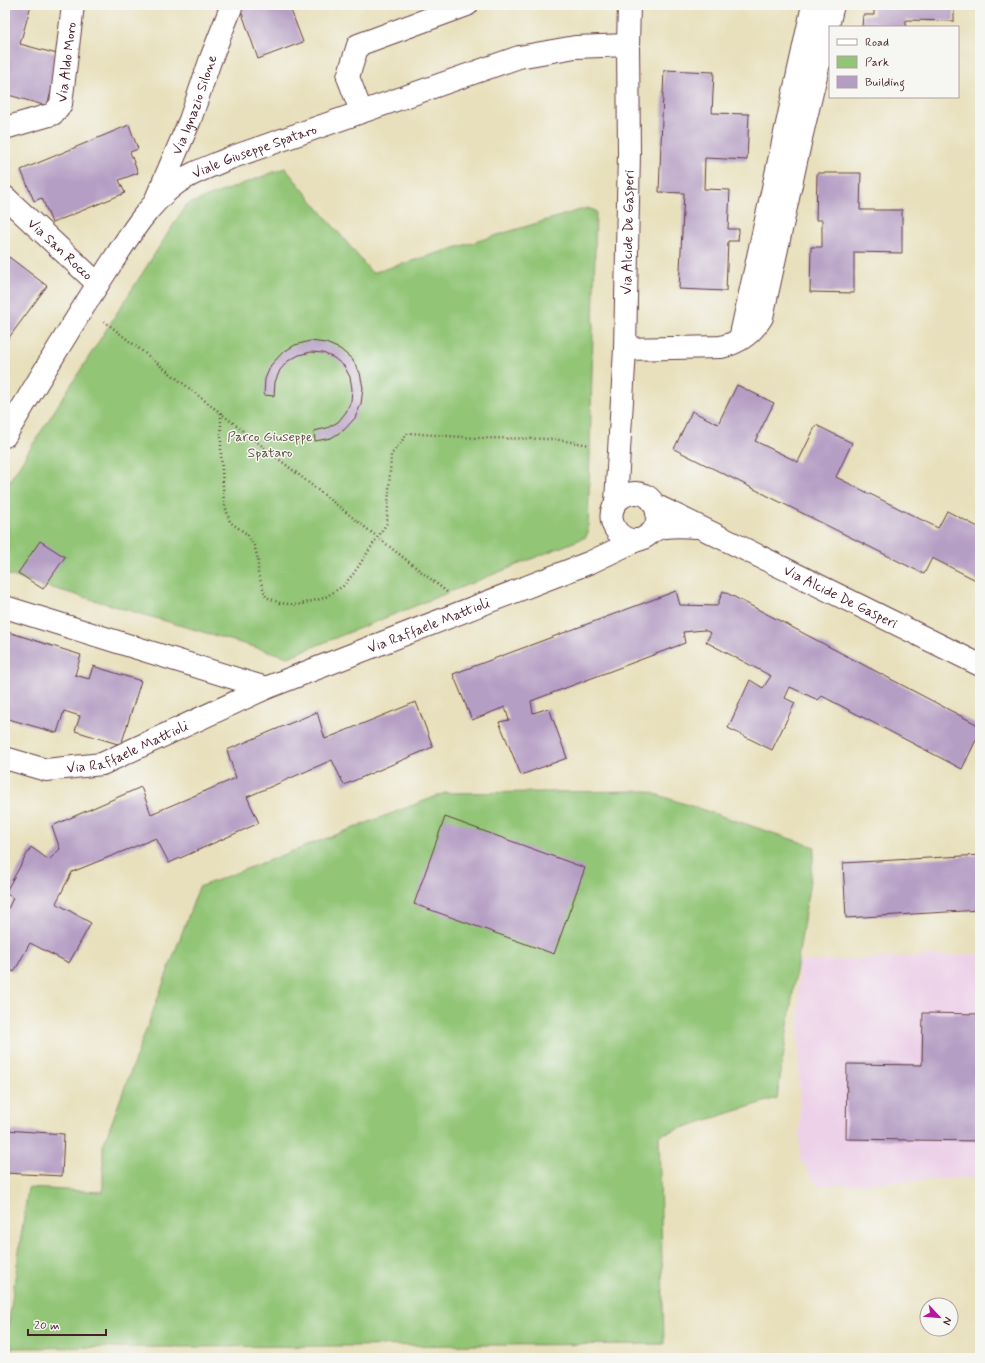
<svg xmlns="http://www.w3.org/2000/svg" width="985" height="1363" viewBox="0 0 985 1363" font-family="Mynerve,sans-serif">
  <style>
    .built { fill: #edd1e9 }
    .green { fill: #92c576; stroke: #6e7250 }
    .building { fill: #b59ec4 }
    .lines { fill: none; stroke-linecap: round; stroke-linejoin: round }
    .minor-casing { stroke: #623c41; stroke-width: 24 }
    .path { stroke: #623c41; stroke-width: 2.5; stroke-dasharray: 1 3; stroke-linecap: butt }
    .minor { stroke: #fff; stroke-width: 22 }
    .labels { text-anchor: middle; stroke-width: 3; stroke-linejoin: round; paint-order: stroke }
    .street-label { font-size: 14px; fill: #4a1f2b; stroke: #f6f6f2 }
    .park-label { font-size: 14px; fill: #605142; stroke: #f6f6f2 }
  </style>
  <rect width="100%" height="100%" fill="#f6f6f2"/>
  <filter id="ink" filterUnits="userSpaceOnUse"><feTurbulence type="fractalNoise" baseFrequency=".025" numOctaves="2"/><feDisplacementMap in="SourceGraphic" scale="8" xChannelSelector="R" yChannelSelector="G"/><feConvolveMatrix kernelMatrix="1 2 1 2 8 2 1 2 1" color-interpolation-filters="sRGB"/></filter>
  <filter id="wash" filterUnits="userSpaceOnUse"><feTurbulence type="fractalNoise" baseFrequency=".012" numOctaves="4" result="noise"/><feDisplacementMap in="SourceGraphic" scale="16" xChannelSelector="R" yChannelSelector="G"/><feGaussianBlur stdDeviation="0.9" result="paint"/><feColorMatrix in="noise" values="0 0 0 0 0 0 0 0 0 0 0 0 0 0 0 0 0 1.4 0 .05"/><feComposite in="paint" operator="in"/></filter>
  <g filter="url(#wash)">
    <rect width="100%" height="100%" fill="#e8e0bc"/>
    <polygon class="built" points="980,954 980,1177 818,1186 800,1159 798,962"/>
    <g class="green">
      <polygon points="285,168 372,273 587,208 596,211 588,532 586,537 288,657 5,574 5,488 186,205"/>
      <polygon points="646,791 815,847 777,1098 659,1135 664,1344 5,1348 28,1188 103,1192 103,1146 199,887 445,793"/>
    </g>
    <g id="blocks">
      <g class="building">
        <polygon points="5,5 31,5 20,44 61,55 47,106 5,94"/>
        <polygon points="239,5 289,5 303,42 258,59"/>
        <polygon points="874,5 954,5 954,21 906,20 906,27 862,27 863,15 874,15"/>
        <polygon points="664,70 714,72 712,113 749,114 747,160 705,158 704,189 730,190 728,229 739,229 738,241 728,241 726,291 679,289 684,193 659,192"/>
        <polygon points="129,125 138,149 130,152 138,173 119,180 125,193 52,223 42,198 34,201 21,170"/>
        <polygon points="817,173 861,173 860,210 902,210 902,253 854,252 854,293 810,292 811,247 822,247 822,220 816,220"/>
        <polygon points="9,257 47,286 5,343 5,263"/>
        <polygon points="310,341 326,343 340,349 352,359 360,373 363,388 361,404 355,418 344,430 331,438 315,441 314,431 327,428 338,422 346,412 351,401 352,389 350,377 344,366 334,358 323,353 311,352 299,355 288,361 280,370 275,382 274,396 264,395 265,379 271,365 282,353 295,345"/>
        <polygon points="737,385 774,403 755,441 798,462 816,425 852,443 836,477 938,528 947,511 980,528 980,582 932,558 924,574 674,449 692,411 718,424"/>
        <polygon points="40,541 65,557 43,589 18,573"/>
        <polygon points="676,591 680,605 717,606 723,591 980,726 980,732 962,769 822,696 818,700 790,687 785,698 795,703 772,750 728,728 750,680 763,688 771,676 706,642 711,633 704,630 683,632 685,643 531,701 533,713 549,708 567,758 521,775 499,722 509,720 505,707 472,720 453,674"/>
        <polygon points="5,631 81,655 75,675 89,679 93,666 141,681 121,745 75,731 80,716 64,711 57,733 5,718"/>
        <polygon points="416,702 433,747 344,785 332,760 247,797 259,823 169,863 156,838 72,872 56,903 91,923 69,963 30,943 14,972 5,967 5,908 8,909 13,898 5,893 31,847 49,860 60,849 52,826 141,787 151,814 236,778 227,750 317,712 325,739"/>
        <polygon points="445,817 585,868 554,954 414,904"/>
        <polygon points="980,855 980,910 846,918 843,863"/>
        <polygon points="923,1013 980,1014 980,1141 846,1139 847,1064 922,1065"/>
        <polygon points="5,1130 64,1134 62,1176 5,1173"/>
      </g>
    </g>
  </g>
  <g filter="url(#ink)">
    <use href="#blocks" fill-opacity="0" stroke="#623c41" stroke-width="1"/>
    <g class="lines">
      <g class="minor-casing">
        <g id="minor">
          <polyline points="361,111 348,77 358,45 467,5"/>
          <path id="s1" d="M5,128L53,114L61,104L73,5"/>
          <path id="s2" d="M5,197L98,284"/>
          <path id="s3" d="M156,199L190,120L210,61L232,5"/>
          <polyline points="740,339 813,5"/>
          <path d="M625,349L721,347C739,343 753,332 762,317L802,134L833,5"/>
          <path id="s4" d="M5,436C39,380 72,324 107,270C126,241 145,208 173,186C189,173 212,166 230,158L519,57L575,47L628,45"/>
          <path id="s5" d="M616,502L625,349L629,152L628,45L629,5"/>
          <path id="s6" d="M655,505L980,665"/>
          <path d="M653,531C664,513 652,488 629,494C622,496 616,501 613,508C607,524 620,542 638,540C645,539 648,535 653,531C663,525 684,526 696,527"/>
          <polyline points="5,607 266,688"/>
          <path id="s7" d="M5,758L46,770L102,764L266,688L591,562L637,540"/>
        </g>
      </g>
      <g class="path">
        <polyline points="104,321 447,592"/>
        <polyline points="221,413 221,454 224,502 230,522 247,534 254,545 258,559 258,574 266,597 280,603 297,605 324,598 343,586 354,573 387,523 391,455 408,433 476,438 553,439 590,445"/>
      </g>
      <use href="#minor" class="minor"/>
    </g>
  </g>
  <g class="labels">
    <g class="street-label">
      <text dy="5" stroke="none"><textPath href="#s1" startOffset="105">Via Aldo Moro</textPath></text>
      <text dy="5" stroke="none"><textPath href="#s3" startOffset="102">Via Ignazio Silone</textPath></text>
      <text dy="5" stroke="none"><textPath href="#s4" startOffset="391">Viale Giuseppe Spataro</textPath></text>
      <text dy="5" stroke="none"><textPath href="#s5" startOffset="270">Via Alcide De Gasperi</textPath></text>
      <text dy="5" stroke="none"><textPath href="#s2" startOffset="76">Via San Rocco</textPath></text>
      <text dy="5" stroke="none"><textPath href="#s6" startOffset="207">Via Alcide De Gasperi</textPath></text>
      <text dy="5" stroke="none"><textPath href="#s7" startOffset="454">Via Raffaele Mattioli</textPath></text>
      <text dy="5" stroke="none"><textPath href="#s7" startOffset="128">Via Raffaele Mattioli</textPath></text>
    </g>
    <g class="park-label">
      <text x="270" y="441">Parco Giuseppe<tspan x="270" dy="16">Spataro</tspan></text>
    </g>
  </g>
  <rect width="985" height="1363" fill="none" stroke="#f6f6f2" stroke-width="20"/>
  <rect x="829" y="26" width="130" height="72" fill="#f6f6f2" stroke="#b1a0a2"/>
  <rect x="837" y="39" width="20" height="6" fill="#ffffff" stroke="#b1a0a2"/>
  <text x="865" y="46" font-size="12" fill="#4a1f2b">Road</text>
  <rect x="837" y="56" width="20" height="12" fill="#92c576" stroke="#b1a0a2"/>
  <text x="865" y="66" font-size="12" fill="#4a1f2b">Park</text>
  <rect x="837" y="76" width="20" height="12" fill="#b59ec4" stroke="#b1a0a2"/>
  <text x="865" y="86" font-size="12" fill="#4a1f2b">Building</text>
  <g transform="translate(939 1317) rotate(116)"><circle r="19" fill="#f6f6f2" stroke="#b1a0a2"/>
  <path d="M0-3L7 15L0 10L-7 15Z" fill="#b5179e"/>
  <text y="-6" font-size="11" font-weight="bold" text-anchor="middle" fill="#4a1f2b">N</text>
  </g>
  <path d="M28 1329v6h78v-6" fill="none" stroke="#4a1f2b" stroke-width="2"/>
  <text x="34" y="1329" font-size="12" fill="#4a1f2b" stroke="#f6f6f2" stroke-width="3" paint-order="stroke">20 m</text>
</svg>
